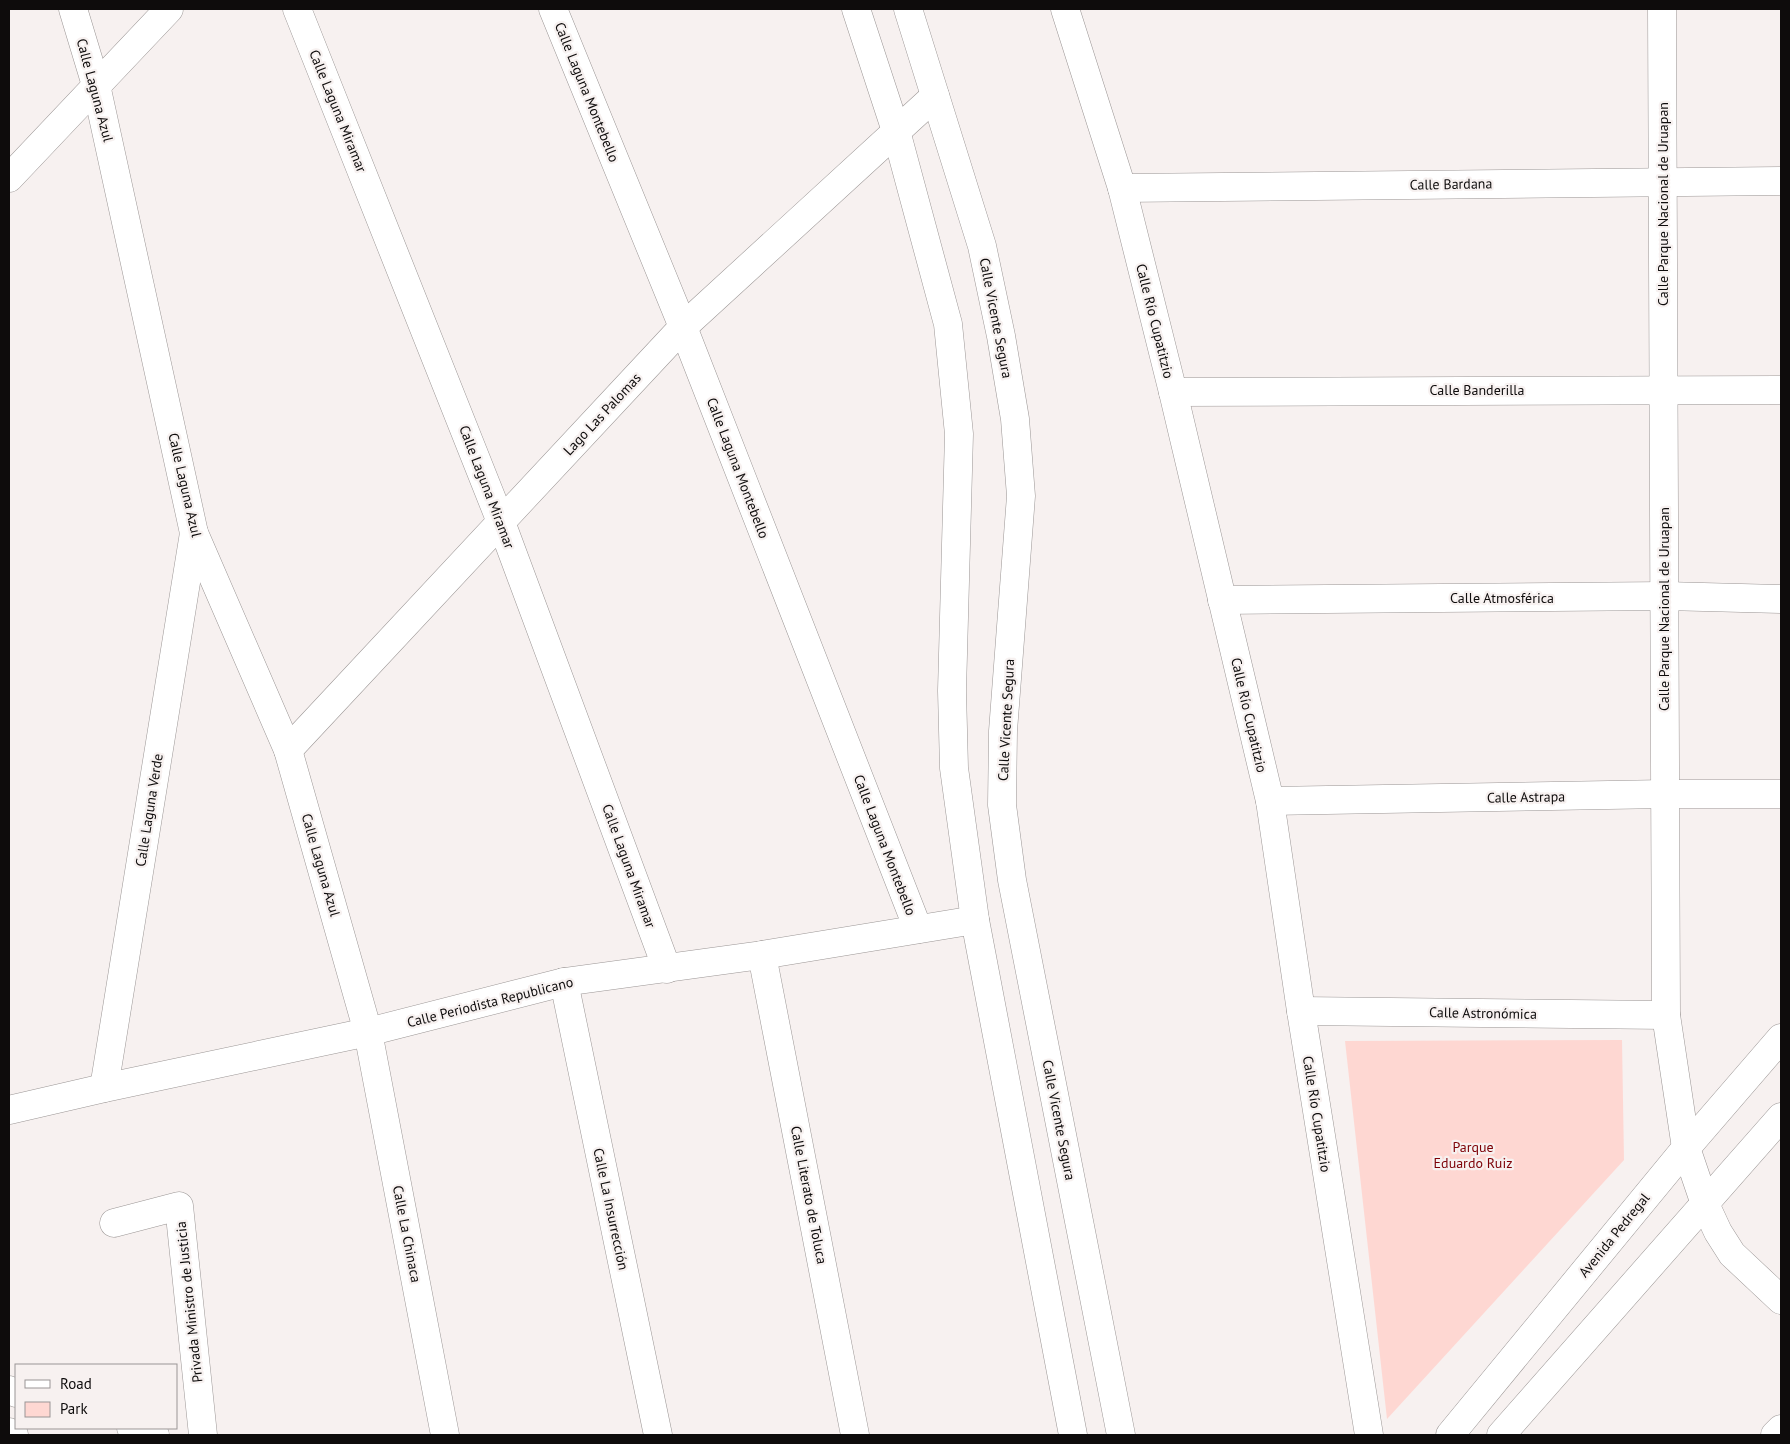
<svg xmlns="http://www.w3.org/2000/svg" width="1790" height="1444" viewBox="0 0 1790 1444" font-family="'PT Sans',sans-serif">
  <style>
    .green { fill: #fed7d2 }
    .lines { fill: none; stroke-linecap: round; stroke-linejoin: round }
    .street-casing { stroke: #9b9695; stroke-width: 29 }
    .secondary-casing { stroke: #9b9695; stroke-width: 29 }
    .street { stroke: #fff; stroke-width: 28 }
    .secondary { stroke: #fff; stroke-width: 28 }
    .labels { text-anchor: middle; stroke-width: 4.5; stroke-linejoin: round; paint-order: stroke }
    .street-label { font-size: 14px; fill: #0e0c0c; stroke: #f7f1f0 }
    .park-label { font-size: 14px; fill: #7d0006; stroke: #f7f1f0 }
  </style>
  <rect width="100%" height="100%" fill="#f7f1f0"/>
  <polygon class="green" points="1622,1040 1624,1160 1387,1419 1345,1041"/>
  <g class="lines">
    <g class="street-casing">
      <g id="street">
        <polyline points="73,9 96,85 194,533 288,750 368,1032 445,1435"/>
        <polyline points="297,9 501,522 667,969"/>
        <polyline points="553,9 683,327 918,929"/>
        <polyline points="1662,9 1666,1015 1686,1148 1705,1204 1718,1232 1732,1254 1781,1300"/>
        <polyline points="9,178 169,9"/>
        <polyline points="1122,188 1781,181"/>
        <polyline points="1173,392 1781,390"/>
        <polyline points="1222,600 1665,596 1781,599"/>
        <polyline points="288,750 683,327 935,96"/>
        <polyline points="1270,801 1665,794 1781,794"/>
        <polyline points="762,955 855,1435"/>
        <polyline points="564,982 658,1435"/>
        <polyline points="1301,1011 1666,1015"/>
        <polyline points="104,1088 194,533"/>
        <polyline points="9,1110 104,1088 368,1032 564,982 762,955 975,920"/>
        <polyline points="114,1223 179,1206 203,1435"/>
        <polyline points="1775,1435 1781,1429"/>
      </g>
    </g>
    <g class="secondary-casing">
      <g id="secondary">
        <polyline points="856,9 896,131 948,324 959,434 952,691 954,768 975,920 1073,1435"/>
        <polyline points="908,9 982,246 1001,336 1015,419 1021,496 1003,731 1002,805 1012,880 1121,1435"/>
        <polyline points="1065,9 1122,188 1173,392 1270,801 1301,1011 1369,1435"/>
        <polyline points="9,1390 16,1393"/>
        <polyline points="131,1428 155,1435"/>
        <polyline points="9,1432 14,1435"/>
        <polyline points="1450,1435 1686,1148 1781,1038"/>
        <polyline points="1501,1435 1781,1117"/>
      </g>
    </g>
    <use href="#street" class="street"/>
    <use href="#secondary" class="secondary"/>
  </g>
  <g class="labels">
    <g class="street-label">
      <text transform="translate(95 90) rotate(75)" y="5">Calle Laguna Azul</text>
      <text transform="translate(587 92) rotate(68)" y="5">Calle Laguna Montebello</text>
      <text transform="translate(338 111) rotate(68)" y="5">Calle Laguna Miramar</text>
      <text transform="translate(1451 184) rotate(-1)" y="5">Calle Bardana</text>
      <text transform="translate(1663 204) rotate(-90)" y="5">Calle Parque Nacional de Uruapan</text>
      <text transform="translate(996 318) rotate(79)" y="5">Calle Vicente Segura</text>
      <text transform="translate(1155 321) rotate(76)" y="5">Calle Río Cupatitzio</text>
      <text x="1477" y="395">Calle Banderilla</text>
      <text transform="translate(602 414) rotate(-47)" y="5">Lago Las Palomas</text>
      <text transform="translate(738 468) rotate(69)" y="5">Calle Laguna Montebello</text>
      <text transform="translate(185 485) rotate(77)" y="5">Calle Laguna Azul</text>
      <text transform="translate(487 487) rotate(69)" y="5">Calle Laguna Miramar</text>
      <text x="1502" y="603">Calle Atmosférica</text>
      <text transform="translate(1664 609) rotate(-90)" y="5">Calle Parque Nacional de Uruapan</text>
      <text transform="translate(1249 715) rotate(77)" y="5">Calle Río Cupatitzio</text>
      <text transform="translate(1006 720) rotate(-87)" y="5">Calle Vicente Segura</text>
      <text transform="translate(1526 797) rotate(-1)" y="5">Calle Astrapa</text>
      <text transform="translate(149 810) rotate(-81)" y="5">Calle Laguna Verde</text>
      <text transform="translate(885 845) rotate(69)" y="5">Calle Laguna Montebello</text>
      <text transform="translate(321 865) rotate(74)" y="5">Calle Laguna Azul</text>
      <text transform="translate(629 866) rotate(70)" y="5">Calle Laguna Miramar</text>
      <text transform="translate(490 1002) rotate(-14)" y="5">Calle Periodista Republicano</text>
      <text transform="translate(1483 1013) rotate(1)" y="5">Calle Astronómica</text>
      <text transform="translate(1317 1114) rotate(81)" y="5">Calle Río Cupatitzio</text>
      <text transform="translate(1059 1120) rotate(79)" y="5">Calle Vicente Segura</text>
      <text transform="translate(809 1195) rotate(79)" y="5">Calle Literato de Toluca</text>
      <text transform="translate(611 1209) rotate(78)" y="5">Calle La Insurrección</text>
      <text transform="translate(407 1234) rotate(79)" y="5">Calle La Chinaca</text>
      <text transform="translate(1614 1235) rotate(-51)" y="5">Avenida Pedregal</text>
      <text transform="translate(189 1302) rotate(-96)" y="5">Privada Ministro de Justicia</text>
    </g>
    <g class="park-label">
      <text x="1473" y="1152">Parque<tspan x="1473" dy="16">Eduardo Ruiz</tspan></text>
    </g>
  </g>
  <rect width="1790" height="1444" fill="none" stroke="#0e0c0c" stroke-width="20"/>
  <rect x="15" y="1364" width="162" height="65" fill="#f7f1f0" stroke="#9a9595"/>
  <rect x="25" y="1380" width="25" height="8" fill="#ffffff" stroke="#9a9595"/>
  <text x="60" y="1389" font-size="15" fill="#0e0c0c">Road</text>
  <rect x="25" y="1402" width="25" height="15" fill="#fed7d2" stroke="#9a9595"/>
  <text x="60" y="1414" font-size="15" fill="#0e0c0c">Park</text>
</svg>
